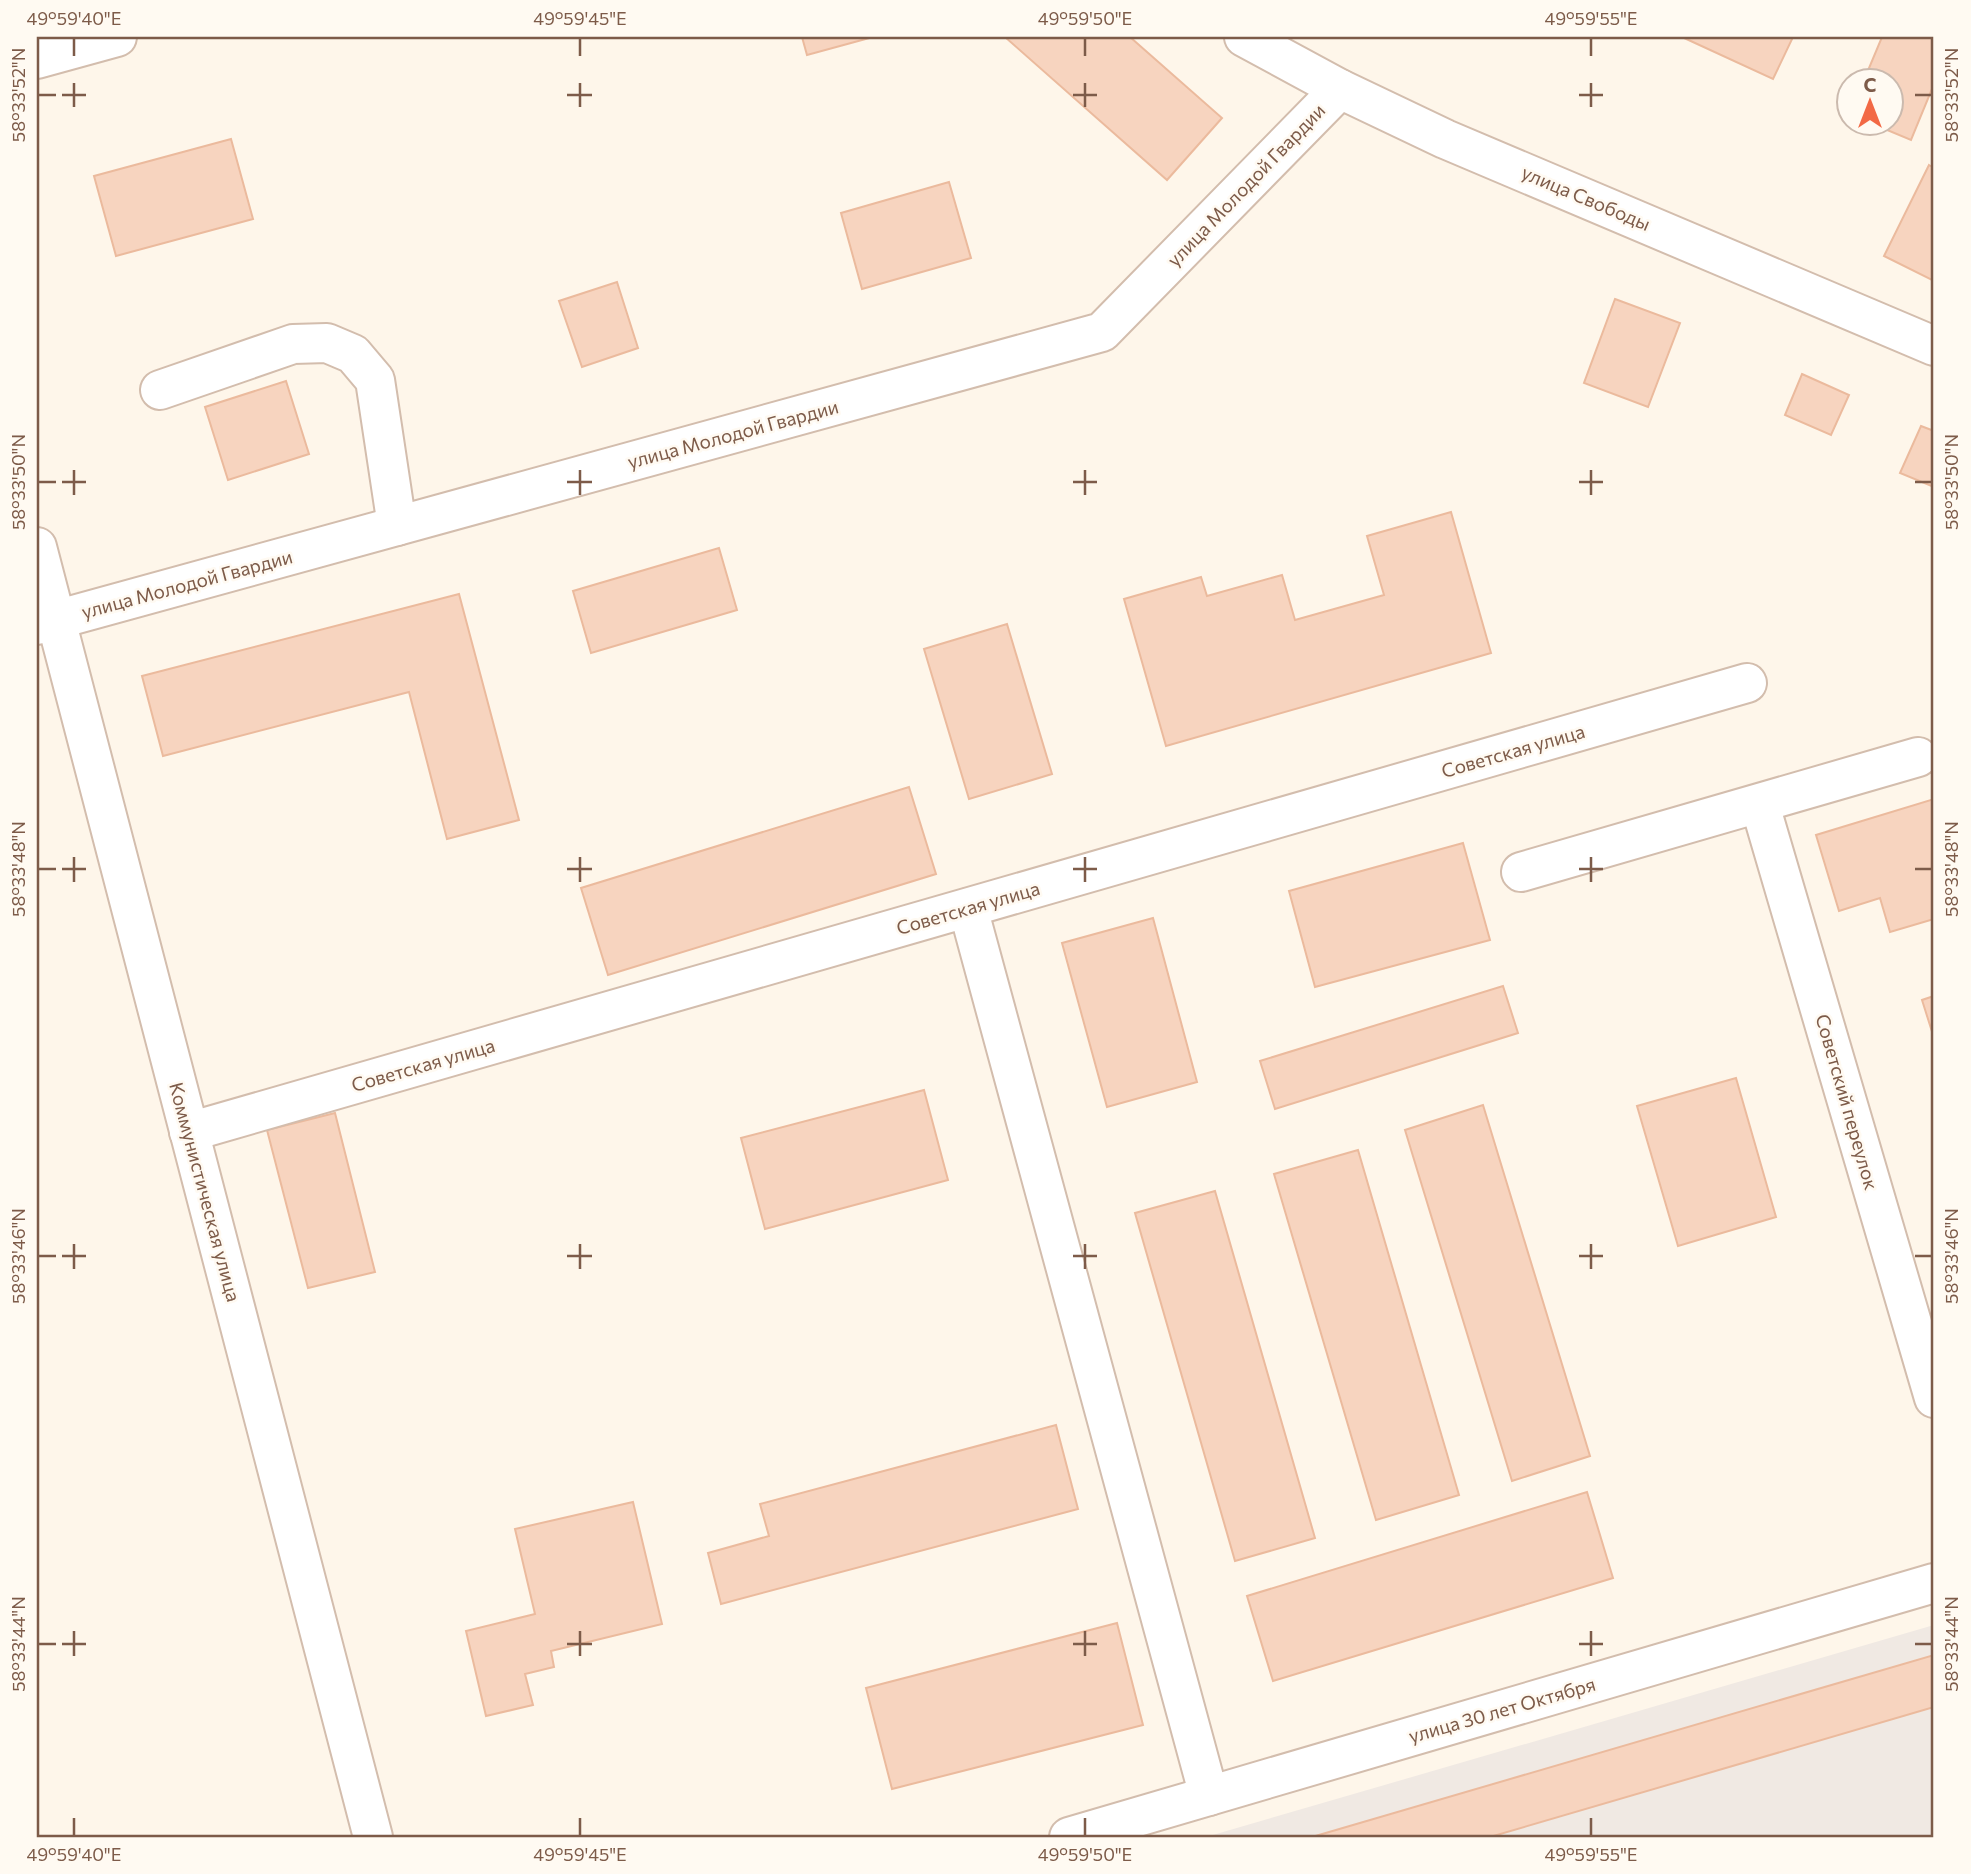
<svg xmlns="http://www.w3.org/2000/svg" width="1971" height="1874" viewBox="0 0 1971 1874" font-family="Commissioner,sans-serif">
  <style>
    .industrial { fill: #f0e9e3 }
    .building { fill: #f7d4bf; stroke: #ebba9d; stroke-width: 2 }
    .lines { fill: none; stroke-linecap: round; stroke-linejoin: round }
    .minor-casing { stroke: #d3bdad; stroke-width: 42 }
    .minor { stroke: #fff; stroke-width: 38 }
    .ticks { fill: none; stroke: #7d5b49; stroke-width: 2.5 }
    .labels { text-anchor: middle; stroke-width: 5; stroke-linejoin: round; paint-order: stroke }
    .street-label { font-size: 19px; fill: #7d5b49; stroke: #fffaf2 }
    .neatline { fill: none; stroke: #7d5b49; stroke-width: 2.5 }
    .ticks-label { font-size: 18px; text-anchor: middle; fill: #7d5b49 }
  </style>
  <rect width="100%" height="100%" fill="#fef6ea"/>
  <polygon class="industrial" points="1934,1625 1934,1837 1206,1837"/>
  <g class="building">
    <polygon points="802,37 873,37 807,55"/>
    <polygon points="1005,37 1130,37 1222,118 1167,180"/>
    <polygon points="1682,37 1793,37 1773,79"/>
    <polygon points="1882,37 1934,37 1934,84 1911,140 1868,122 1890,122 1890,80 1864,80"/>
    <polygon points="231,139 253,219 116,256 94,176"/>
    <polygon points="1929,165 1934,168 1934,281 1884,256"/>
    <polygon points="949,182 971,258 862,289 841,213"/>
    <polygon points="617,282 638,348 582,367 559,301"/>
    <polygon points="1615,299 1680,323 1648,407 1584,383"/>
    <polygon points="1802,374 1849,395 1831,435 1785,415"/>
    <polygon points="286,381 309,454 228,480 205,407"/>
    <polygon points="1921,426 1934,431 1934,487 1900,473"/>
    <polygon points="1451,512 1491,653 1166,746 1124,599 1201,577 1207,596 1282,575 1295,620 1384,595 1367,536"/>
    <polygon points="719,548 737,610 591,653 573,591"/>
    <polygon points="459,594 519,820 447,839 409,692 163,756 142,676"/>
    <polygon points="1007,624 1052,774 969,799 924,649"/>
    <polygon points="909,787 936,874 608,975 581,888"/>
    <polygon points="1934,799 1934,919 1890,932 1880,898 1839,911 1816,835"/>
    <polygon points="1463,843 1490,940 1315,987 1289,891"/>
    <polygon points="1153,918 1197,1082 1107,1107 1062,943"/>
    <polygon points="1503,986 1518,1033 1275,1109 1260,1061"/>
    <polygon points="1934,996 1934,1038 1922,1000"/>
    <polygon points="1736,1078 1776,1217 1678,1246 1637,1106"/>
    <polygon points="924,1090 948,1180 765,1229 741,1138"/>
    <polygon points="1483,1105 1590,1456 1512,1481 1405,1130"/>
    <polygon points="335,1113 375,1272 308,1288 267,1130"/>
    <polygon points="1358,1150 1459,1495 1376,1520 1274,1174"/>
    <polygon points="1215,1191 1315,1538 1235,1561 1135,1213"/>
    <polygon points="1056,1425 1078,1509 721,1604 708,1553 769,1536 760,1504"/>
    <polygon points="1587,1492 1613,1578 1273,1681 1247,1596"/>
    <polygon points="633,1502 662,1624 551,1651 554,1667 525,1674 533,1705 486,1716 466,1631 535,1614 515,1529"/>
    <polygon points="1117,1623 1143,1725 892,1789 866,1688"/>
    <polygon points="1934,1655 1934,1707 1490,1837 1312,1837"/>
  </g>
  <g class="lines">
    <g class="minor-casing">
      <g id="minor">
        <polyline points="1244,37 1340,89 1445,139 1934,346"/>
        <polyline points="37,59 117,37"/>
        <polyline points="160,390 293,344 327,343 353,354 375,380 397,526"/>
        <polyline points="37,547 373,1837"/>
        <polyline points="37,625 1102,332 1340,89"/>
        <polyline points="1760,805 1934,1398"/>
        <polyline points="1521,872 1918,757"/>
        <polyline points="968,908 1209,1796"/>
        <polyline points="189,1132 1747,683"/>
        <polyline points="1069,1837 1934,1583"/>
      </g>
    </g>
    <use href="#minor" class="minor"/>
  </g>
  <path class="ticks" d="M74,38V56M580,38V56M1085,38V56M1591,38V56M74,83V107M580,83V107M1085,83V107M1591,83V107M38,95H56M62,95H86M567,95H592M1073,95H1097M1579,95H1603M1915,95H1932M74,470V495M580,470V495M1085,470V495M1591,470V495M38,482H56M62,482H86M567,482H592M1073,482H1097M1579,482H1603M1915,482H1932M74,857V882M580,857V882M1085,857V882M1591,857V882M38,869H56M62,869H86M567,869H592M1073,869H1097M1579,869H1603M1915,869H1932M74,1244V1269M580,1244V1269M1085,1244V1269M1591,1244V1269M38,1256H56M62,1256H86M567,1256H592M1073,1256H1097M1579,1256H1603M1915,1256H1932M74,1631V1656M580,1631V1656M1085,1631V1656M1591,1631V1656M38,1644H56M62,1644H86M567,1644H592M1073,1644H1097M1579,1644H1603M1915,1644H1932M74,1818V1836M580,1818V1836M1085,1818V1836M1591,1818V1836"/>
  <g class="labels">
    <g class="street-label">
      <text transform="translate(1246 185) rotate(-46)" y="7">улица Молодой Гвардии</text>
      <text transform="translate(1586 198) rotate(23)" y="7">улица Свободы</text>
      <text transform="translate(733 434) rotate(-15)" y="7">улица Молодой Гвардии</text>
      <text transform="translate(187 584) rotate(-15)" y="7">улица Молодой Гвардии</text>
      <text transform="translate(1513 751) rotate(-16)" y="7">Советская улица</text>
      <text transform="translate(968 908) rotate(-16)" y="7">Советская улица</text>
      <text transform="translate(423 1065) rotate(-16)" y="7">Советская улица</text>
      <text transform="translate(1847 1102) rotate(74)" y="7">Советский переулок</text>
      <text transform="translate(205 1192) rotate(75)" y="7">Коммунистическая улица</text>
      <text transform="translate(1502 1710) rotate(-16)" y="7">улица 30 лет Октября</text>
    </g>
  </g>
  <rect width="1971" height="1874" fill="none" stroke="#fffaf2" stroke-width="77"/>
  <g transform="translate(1870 102)"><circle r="33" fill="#fffaf2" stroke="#cbbaae" stroke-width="2"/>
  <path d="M0-5L12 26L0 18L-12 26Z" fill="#f26945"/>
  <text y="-10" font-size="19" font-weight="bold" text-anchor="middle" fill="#7d5b49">С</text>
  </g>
  <rect x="38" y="38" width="1894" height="1798" class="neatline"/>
  <g class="ticks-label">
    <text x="74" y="25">49°59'40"E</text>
    <text x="580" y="25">49°59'45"E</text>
    <text x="1085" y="25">49°59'50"E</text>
    <text x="1591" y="25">49°59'55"E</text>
    <text transform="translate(19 95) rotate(-90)" y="6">58°33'52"N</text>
    <text transform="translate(1952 95) rotate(-90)" y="6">58°33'52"N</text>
    <text transform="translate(19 482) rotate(-90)" y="6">58°33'50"N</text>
    <text transform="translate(1952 482) rotate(-90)" y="6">58°33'50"N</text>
    <text transform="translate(19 869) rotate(-90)" y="6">58°33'48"N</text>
    <text transform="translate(1952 869) rotate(-90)" y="6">58°33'48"N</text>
    <text transform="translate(19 1256) rotate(-90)" y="6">58°33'46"N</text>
    <text transform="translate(1952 1256) rotate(-90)" y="6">58°33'46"N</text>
    <text transform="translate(19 1644) rotate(-90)" y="6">58°33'44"N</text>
    <text transform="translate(1952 1644) rotate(-90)" y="6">58°33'44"N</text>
    <text x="74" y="1861">49°59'40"E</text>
    <text x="580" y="1861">49°59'45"E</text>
    <text x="1085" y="1861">49°59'50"E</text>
    <text x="1591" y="1861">49°59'55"E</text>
  </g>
</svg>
